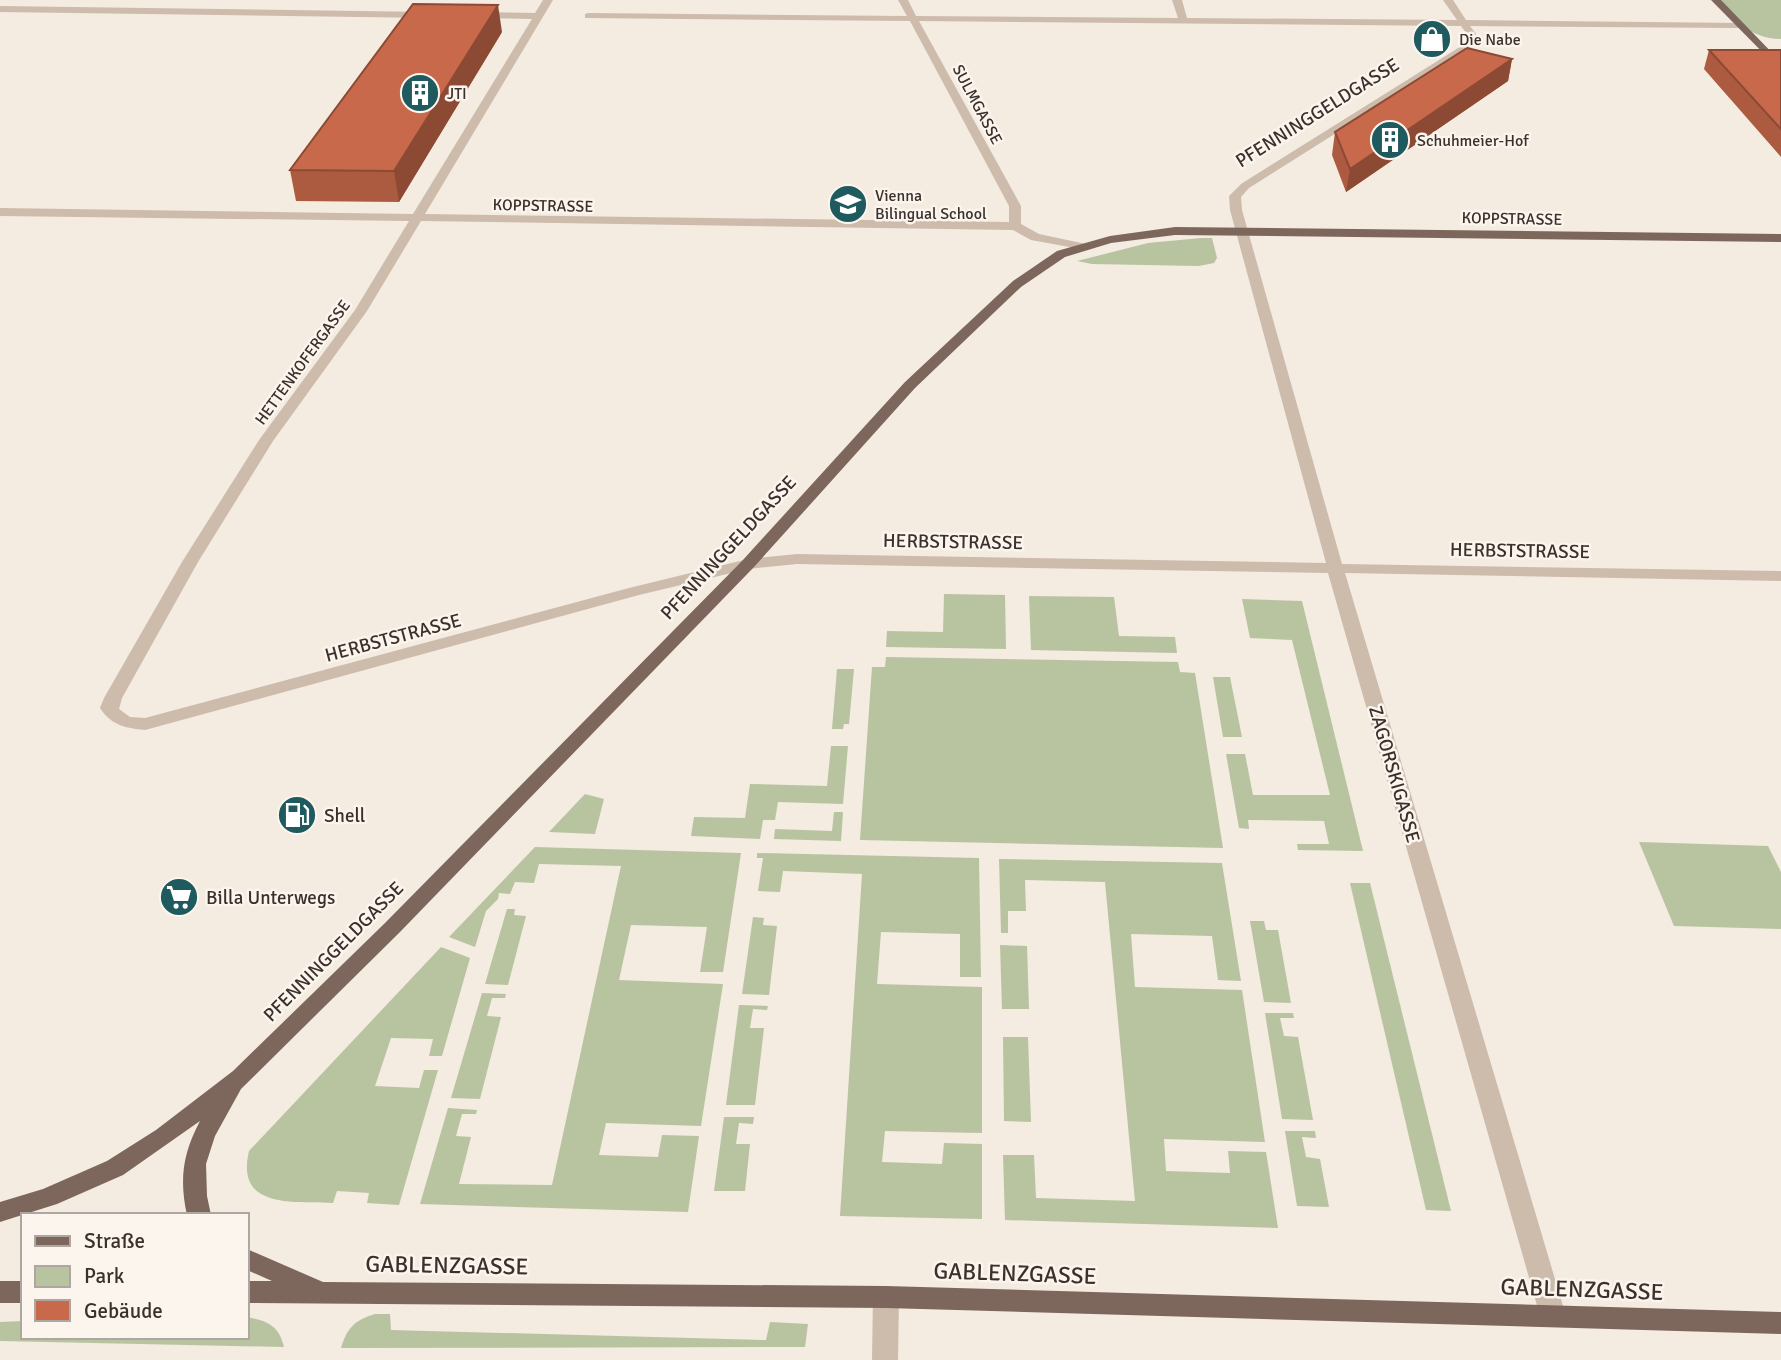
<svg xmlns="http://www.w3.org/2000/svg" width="1781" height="1360" viewBox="0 0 1781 1360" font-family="Signika,sans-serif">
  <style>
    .green { fill: #b8c4a0 }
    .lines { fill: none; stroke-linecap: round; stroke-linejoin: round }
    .minor { fill: #cdbbac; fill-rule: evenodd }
    .major { fill: #7d675c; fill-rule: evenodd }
    .wall { fill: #ac5a40 }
    .shaded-wall { fill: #8c4a34 }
    .building { fill: #c8694b; stroke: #8c4a34; stroke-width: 2 }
    .labels { text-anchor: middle; stroke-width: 5; stroke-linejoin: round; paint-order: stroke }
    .far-poi-label { font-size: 16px; fill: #3b302b; stroke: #fbf5ee; text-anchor: start }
    .far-street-label { font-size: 16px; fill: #3b302b; stroke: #fbf5ee }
    .street-label { font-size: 19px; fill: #3b302b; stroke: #fbf5ee }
    .poi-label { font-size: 19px; fill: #3b302b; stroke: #fbf5ee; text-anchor: start }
    .near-street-label { font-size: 23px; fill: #3b302b; stroke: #fbf5ee }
  </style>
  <rect width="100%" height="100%" fill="#f4ebe1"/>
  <g class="green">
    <path d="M1714,0H1781V39C1752,39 1733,20 1714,0Z"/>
    <polygon points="1201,238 1212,238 1217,258 1214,263 1199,266 1092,264 1077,261 1148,243"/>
    <polygon points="944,594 1005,595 1006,649 886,647 887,631 943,632"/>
    <polygon points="1029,596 1114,597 1119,636 1175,637 1177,653 1031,650"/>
    <polygon points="1242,599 1302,601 1363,851 1298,850 1297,844 1329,844 1324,821 1248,820 1249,829 1239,828 1226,754 1245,754 1253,795 1330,795 1292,640 1250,638"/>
    <polygon points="886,657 1178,662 1180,672 1195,673 1223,848 860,840 872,667 885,667"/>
    <polygon points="837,669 854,669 849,724 844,724 843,729 832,729"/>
    <polygon points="1213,677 1230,677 1242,737 1223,737"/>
    <polygon points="831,746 848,746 843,804 778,802 775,820 763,820 760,839 691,836 694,817 745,818 750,784 827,786"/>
    <polygon points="585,794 604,799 595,834 549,832"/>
    <polygon points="834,812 843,812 841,841 774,839 775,829 832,831"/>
    <polygon points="1639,842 1768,846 1781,872 1781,929 1674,926"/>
    <polygon points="535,847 741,853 723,972 700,972 707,927 631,925 619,980 723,984 701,1126 606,1123 599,1155 658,1157 662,1135 699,1136 688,1212 420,1204 448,1108 477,1110 476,1114 462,1114 456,1136 471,1137 459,1184 552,1185 621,866 539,864 534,883 515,882 510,894 499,893 498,899 486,911 475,947 449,937"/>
    <polygon points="757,853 979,858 981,977 960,977 960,934 881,932 877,984 982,987 982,1133 885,1131 882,1162 942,1164 944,1143 982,1144 982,1219 840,1216 862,874 783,871 780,892 758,891 763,858 757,858"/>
    <polygon points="999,859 1222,863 1241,981 1218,980 1212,936 1131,934 1135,987 1242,990 1265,1142 1164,1139 1166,1171 1230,1173 1228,1151 1266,1152 1278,1228 1005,1220 1003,1155 1034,1155 1036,1198 1135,1201 1105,882 1025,880 1026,911 1008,911 1008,933 1001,933"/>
    <polygon points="1350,883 1370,883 1451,1211 1426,1210"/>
    <polygon points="507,909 515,909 514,915 526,916 508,985 485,984"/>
    <polygon points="753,917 764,918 763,925 777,926 769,995 742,994"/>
    <polygon points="1250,921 1264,921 1266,930 1278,930 1291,1003 1264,1002"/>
    <polygon points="1000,945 1027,946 1029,1009 1002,1009"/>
    <path d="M441,947L470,958L442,1056H429L433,1039L391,1038L375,1086L419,1088L424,1070H438L399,1205L367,1203L369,1193L337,1191L333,1203C294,1201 235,1210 249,1151Z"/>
    <polygon points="482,993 506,994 505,998 492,998 487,1016 501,1017 480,1099 451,1098"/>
    <polygon points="739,1005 768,1006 767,1010 753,1009 750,1028 764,1028 755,1105 726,1105"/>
    <polygon points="1265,1013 1293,1013 1294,1018 1280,1018 1284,1036 1298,1037 1313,1120 1282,1119"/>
    <polygon points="1003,1037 1028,1037 1031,1122 1004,1121"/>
    <polygon points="724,1117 754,1117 753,1124 739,1123 736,1144 750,1144 745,1191 714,1191"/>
    <polygon points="1285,1131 1315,1131 1316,1138 1302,1137 1306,1157 1320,1159 1329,1207 1297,1206"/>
    <path d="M375,1314H390L391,1330L766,1340L770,1322L808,1324L805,1347L341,1348C347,1328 355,1320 375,1314Z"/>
    <path d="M247,1317C267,1321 279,1325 284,1347L0,1341V1322L23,1321V1337H247Z"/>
  </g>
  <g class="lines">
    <g class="minor">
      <path d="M543,0H553L425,214L1009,222V206L910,21L585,18V14L588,13L907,16L898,0H908L916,16L1178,18L1172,0H1182L1187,18L1457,20L1443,0H1453L1466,20L1741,23V27L1738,28L1470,26L1481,41L1479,43L1249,188L1241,197L1242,210L1342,564L1781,571V581L1345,573L1566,1316L1562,1324L1553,1327L1544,1324L1540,1316L1328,573L797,564L748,569L639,595L145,730C125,728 111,725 100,708L104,698L182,562L259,440L355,310L409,221L0,216V208L413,214L532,19L475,18L470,15L475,12L535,13ZM919,21L1461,26L1471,40L1241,184L1229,196L1230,210L1326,563L797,554L748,559L629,588L145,718L130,717L119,709L122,698L198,562L273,441L367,311L421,221L1013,230L1031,240L1086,250V244L1039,234L1021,224V206Z"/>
      <polygon points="0,6 430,12 435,15 430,18 0,12"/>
      <polygon points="886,1286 895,1289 899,1297 898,1360 872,1360 873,1297 877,1289"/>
    </g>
    <g class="major">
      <polygon points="1711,0 1721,0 1781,62 1781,71"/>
      <path d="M1175,227L1781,234V242L1175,235L1111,243L1065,257L1021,287L915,388L754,567L399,933L241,1089L215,1136L206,1164L207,1196L211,1215H187C179,1179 183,1153 200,1121L123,1175L57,1204L0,1222V1202L43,1189L107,1161L156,1130L233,1071L385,923L742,561L905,382L1013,281L1057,251L1110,236Z"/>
      <polygon points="247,1249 323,1282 886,1286 1781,1312 1781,1334 886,1308 247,1303 247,1281 272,1281 247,1270"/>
      <rect x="0" y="1281" width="23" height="22"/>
    </g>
  </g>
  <g class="wall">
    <polygon points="502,32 399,202 296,201 290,170"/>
    <polygon points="1709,50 1781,50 1781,157 1704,69"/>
    <polygon points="1512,59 1508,81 1346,192 1332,155 1335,132"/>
  </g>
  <g class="shaded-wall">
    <polygon points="498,5 502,32 399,202 394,171"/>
    <polygon points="1512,59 1508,81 1346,192 1350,169"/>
  </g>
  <g class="building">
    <polygon points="413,4 498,5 394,171 290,170"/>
    <polygon points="1467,48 1512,59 1350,169 1335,132"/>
    <polygon points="1709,50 1781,50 1781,129"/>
  </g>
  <defs>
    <g id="shop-disc" transform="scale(2.0125)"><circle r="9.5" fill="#1f5a5e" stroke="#fbf5ee"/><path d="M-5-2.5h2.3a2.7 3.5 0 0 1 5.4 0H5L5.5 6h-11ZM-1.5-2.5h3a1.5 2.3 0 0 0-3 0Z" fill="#fff"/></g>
    <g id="building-disc" transform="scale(2.0125)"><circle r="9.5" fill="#1f5a5e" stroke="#fbf5ee"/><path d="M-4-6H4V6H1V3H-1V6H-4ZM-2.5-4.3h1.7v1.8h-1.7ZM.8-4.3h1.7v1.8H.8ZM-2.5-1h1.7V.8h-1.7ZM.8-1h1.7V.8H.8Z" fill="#fff"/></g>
    <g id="school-disc" transform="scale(2.0125)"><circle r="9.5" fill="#1f5a5e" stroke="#fbf5ee"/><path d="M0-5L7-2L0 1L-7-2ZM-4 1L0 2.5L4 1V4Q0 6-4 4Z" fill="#fff"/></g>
    <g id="fuel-disc" transform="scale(2.0125)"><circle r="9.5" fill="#1f5a5e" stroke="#fbf5ee"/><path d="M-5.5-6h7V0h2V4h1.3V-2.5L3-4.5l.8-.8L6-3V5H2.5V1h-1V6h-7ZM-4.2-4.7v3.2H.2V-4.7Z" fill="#fff"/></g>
    <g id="supermarket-disc" transform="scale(2.0125)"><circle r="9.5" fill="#1f5a5e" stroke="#fbf5ee"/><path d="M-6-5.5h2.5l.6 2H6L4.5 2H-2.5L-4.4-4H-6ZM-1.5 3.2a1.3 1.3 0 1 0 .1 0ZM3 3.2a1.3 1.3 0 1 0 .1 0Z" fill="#fff"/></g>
  </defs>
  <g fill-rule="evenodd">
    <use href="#shop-disc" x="1432" y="39"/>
    <use href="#building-disc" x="420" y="93"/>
    <use href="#building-disc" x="1390" y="140"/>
    <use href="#school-disc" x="848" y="204"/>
    <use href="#fuel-disc" x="297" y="815"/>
    <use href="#supermarket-disc" x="179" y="897"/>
  </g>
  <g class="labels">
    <g class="far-poi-label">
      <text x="1459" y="45">Die Nabe</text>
      <text x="447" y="99">JTI</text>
      <text x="1417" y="146">Schuhmeier-Hof</text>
      <text x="875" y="201">Vienna<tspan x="875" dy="18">Bilingual School</tspan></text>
    </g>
    <g class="far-street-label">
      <text transform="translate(978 104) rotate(62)" y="6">SULMGASSE</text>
      <text transform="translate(543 205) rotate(1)" y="6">KOPPSTRASSE</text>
      <text transform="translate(1512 218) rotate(1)" y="6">KOPPSTRASSE</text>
      <text transform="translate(302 362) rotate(-54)" y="6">HETTENKOFERGASSE</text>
    </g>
    <g class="street-label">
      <text transform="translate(1317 112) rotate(-32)" y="7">PFENNINGGELDGASSE</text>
      <text transform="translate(953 541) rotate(1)" y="7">HERBSTSTRASSE</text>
      <text transform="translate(728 547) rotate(-47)" y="7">PFENNINGGELDGASSE</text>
      <text transform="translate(1520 550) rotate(1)" y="7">HERBSTSTRASSE</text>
      <text transform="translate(393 637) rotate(-15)" y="7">HERBSTSTRASSE</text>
      <text transform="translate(1395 774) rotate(74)" y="7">ZAGORSKIGASSE</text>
      <text transform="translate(333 951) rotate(-45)" y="7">PFENNINGGELDGASSE</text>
    </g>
    <g class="poi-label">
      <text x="324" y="822">Shell</text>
      <text x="206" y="904">Billa Unterwegs</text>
    </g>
    <g class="near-street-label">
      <text transform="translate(447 1265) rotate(1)" y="8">GABLENZGASSE</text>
      <text transform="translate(1015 1273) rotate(2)" y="8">GABLENZGASSE</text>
      <text transform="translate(1582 1289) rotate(2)" y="8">GABLENZGASSE</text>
    </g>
  </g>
  <rect x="21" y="1213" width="228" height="126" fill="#fbf5ee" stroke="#aea6a0" stroke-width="2"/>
  <rect x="35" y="1236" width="35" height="10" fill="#7d675c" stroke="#aea6a0" stroke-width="2"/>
  <text x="84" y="1248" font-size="21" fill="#3b302b">Straße</text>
  <rect x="35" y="1266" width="35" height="21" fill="#b8c4a0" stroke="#aea6a0" stroke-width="2"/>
  <text x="84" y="1283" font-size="21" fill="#3b302b">Park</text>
  <rect x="35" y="1300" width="35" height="21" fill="#c8694b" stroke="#aea6a0" stroke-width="2"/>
  <text x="84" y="1318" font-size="21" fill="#3b302b">Gebäude</text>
</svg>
